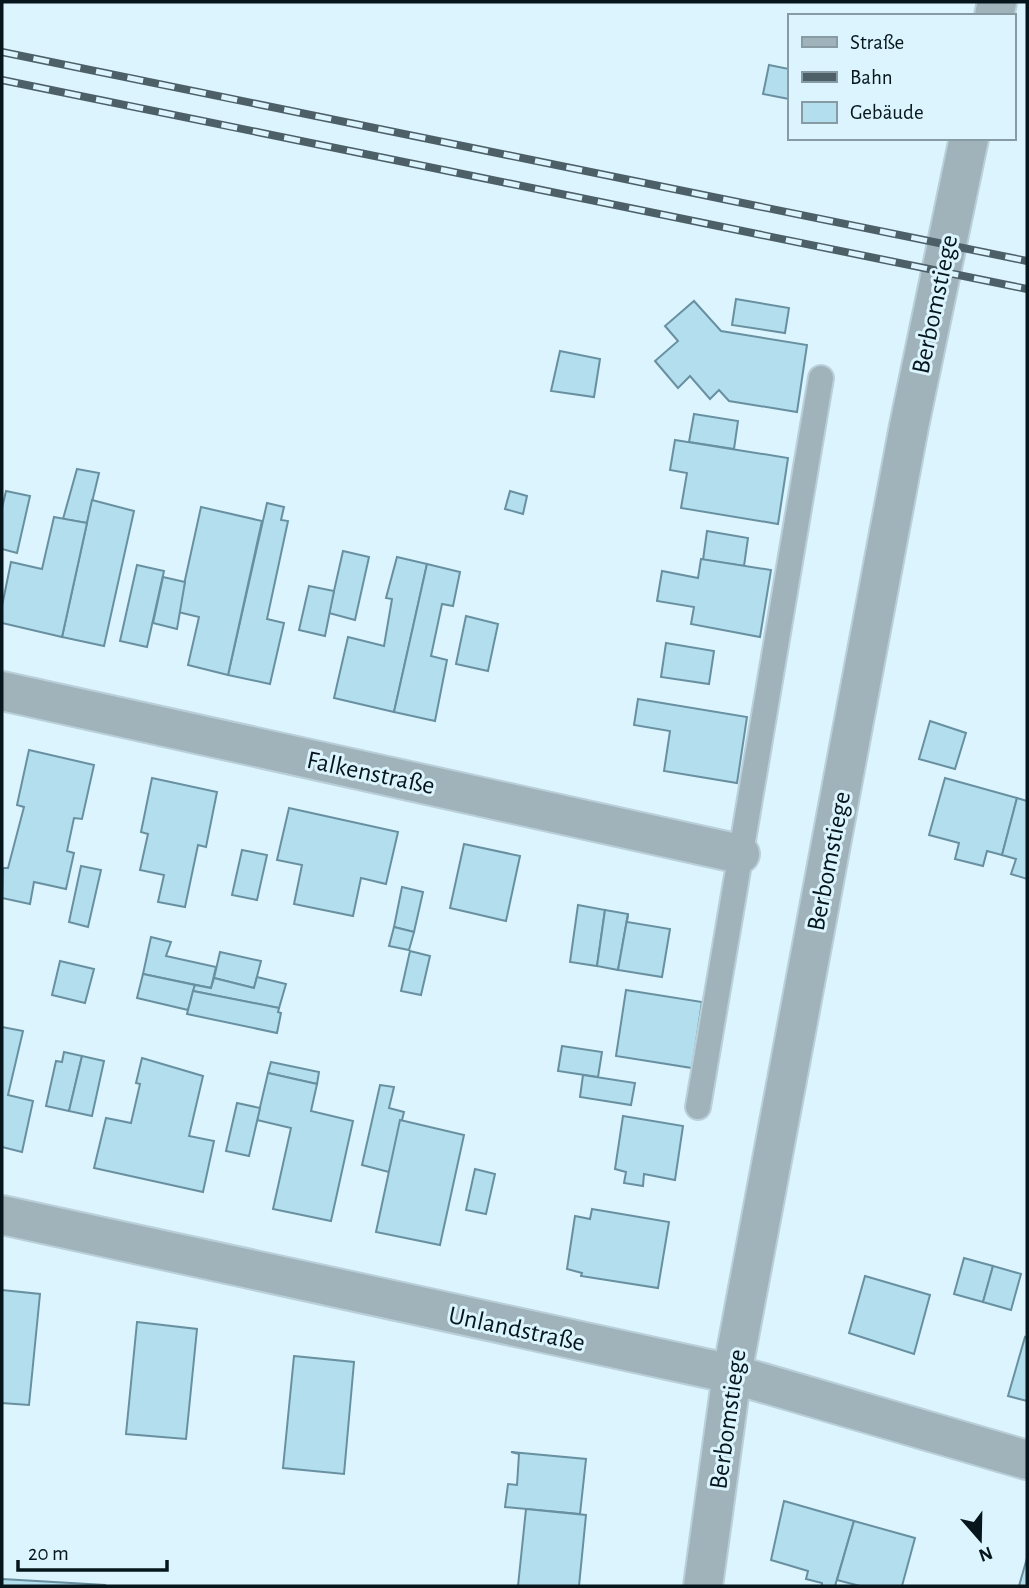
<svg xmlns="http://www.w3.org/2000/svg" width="1029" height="1588" viewBox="0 0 1029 1588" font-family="'Alegreya Sans',sans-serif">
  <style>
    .building { fill: #b3deee; stroke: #6890a0; stroke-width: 2 }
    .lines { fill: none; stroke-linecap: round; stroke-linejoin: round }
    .lane-casing { stroke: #b9d0da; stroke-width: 28 }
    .street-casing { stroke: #b9d0da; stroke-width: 42 }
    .lane { stroke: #a1b3ba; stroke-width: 24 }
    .street { stroke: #a1b3ba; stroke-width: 38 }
    .rail-casing { stroke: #4d6068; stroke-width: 8 }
    .rail { stroke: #dbf4fe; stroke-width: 5; stroke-dasharray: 16; stroke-linecap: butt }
    .labels { text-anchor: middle; stroke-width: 6; stroke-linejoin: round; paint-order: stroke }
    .street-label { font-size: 26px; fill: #06161c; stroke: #dbf4fe }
  </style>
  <rect width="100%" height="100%" fill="#dbf4fe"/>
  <g class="building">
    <polygon points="769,65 789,69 789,99 763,94"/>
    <polygon points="736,299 789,308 785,333 732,325"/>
    <polygon points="694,301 721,331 807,345 797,412 729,401 719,390 710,399 690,376 678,388 655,361 678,341 665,326"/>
    <polygon points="560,351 600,359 594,397 551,391"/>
    <polygon points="694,414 738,421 734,449 689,442"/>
    <polygon points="675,440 788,458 778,524 681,508 687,473 670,470"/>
    <polygon points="77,469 99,473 87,523 63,519"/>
    <polygon points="6,491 30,496 17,553 2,549 2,508"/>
    <polygon points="510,491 527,496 523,514 505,509"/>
    <polygon points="92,500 134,511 104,646 62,637"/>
    <polygon points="267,503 284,507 281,520 288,521 267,619 284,623 270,684 228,675"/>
    <polygon points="201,507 262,521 228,675 188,665 199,617 178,612"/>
    <polygon points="54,517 87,523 62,637 2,623 2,606 11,562 42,569"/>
    <polygon points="707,531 748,538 744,566 703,560"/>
    <polygon points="343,551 369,557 355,620 329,613"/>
    <polygon points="397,557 427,564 394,712 334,698 348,637 384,646 392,599 386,598"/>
    <polygon points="701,559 771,570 760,637 691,624 694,607 657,601 662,571 698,578"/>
    <polygon points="427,564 460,572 453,606 442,604 431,656 447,660 435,721 394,712"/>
    <polygon points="137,565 164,571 147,647 120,641"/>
    <polygon points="163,577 185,582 177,629 153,623"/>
    <polygon points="309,586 334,591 325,636 299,630"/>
    <polygon points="466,616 498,624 488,671 456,664"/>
    <polygon points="666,643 714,651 709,684 661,677"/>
    <polygon points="638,699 747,717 737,783 664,771 670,731 634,725"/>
    <polygon points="930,721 966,733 955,769 919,759"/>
    <polygon points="29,750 94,765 82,819 74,818 67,851 74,853 66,889 34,882 30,904 2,898 3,868 8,868 24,807 17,805"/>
    <polygon points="152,778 217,792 206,847 198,845 185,907 158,902 164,875 140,870 148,834 141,832"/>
    <polygon points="945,778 1017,798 1002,855 987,851 983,866 955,859 959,843 929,835"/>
    <polygon points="1017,798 1027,801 1027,879 1011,874 1016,859 1002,855"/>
    <polygon points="289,808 398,832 386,884 361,878 353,916 294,904 302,865 277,860"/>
    <polygon points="464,844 520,856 506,921 450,908"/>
    <polygon points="242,850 267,855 257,900 232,895"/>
    <polygon points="81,866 101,870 88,927 69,922"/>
    <polygon points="402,887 423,892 414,932 394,927"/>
    <polygon points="578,905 605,910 597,966 570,962"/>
    <polygon points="605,910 628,914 618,970 597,966"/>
    <polygon points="628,914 627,922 670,929 662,977 618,970"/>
    <polygon points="394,927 414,932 409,950 389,946"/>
    <polygon points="151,937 171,942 166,956 216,967 211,988 143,974"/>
    <polygon points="410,951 430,956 421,995 401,991"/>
    <polygon points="220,952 261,961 254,988 214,978"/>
    <polygon points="60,961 94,969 85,1003 52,995"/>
    <polygon points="143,974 195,985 188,1010 137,998"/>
    <polygon points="257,977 286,984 279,1008 193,991 195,985 211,988 214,978 254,988"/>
    <polygon points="626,990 702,1002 692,1068 616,1056"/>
    <polygon points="193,991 279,1008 278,1012 281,1013 277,1033 187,1014"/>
    <polygon points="2,1027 23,1031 8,1095 33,1101 22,1152 2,1147"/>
    <polygon points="562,1046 602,1052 598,1077 558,1071"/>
    <polygon points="64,1052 82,1056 69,1111 46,1106 56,1061 62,1062"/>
    <polygon points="82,1056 104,1061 92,1116 69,1111"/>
    <polygon points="142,1058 203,1076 189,1136 214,1141 203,1192 94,1168 106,1118 131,1123 140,1084 136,1083"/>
    <polygon points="271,1062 319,1072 317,1084 268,1073"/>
    <polygon points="268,1073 317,1084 311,1111 353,1121 331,1221 273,1209 291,1128 257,1120"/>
    <polygon points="583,1075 635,1083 631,1105 580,1097"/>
    <polygon points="380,1085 394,1087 389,1108 404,1112 389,1172 362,1165"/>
    <polygon points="237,1103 260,1108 249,1156 226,1151"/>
    <polygon points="623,1116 683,1126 675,1180 644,1174 643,1186 624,1183 626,1172 615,1169"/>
    <polygon points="400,1120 464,1135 440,1245 376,1232"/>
    <polygon points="475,1169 495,1174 486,1214 466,1210"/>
    <polygon points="592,1209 669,1222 658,1288 581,1276 582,1273 567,1269 575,1216 590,1219"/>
    <polygon points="964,1258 993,1266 983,1302 954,1294"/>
    <polygon points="993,1266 1021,1274 1011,1310 983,1302"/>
    <polygon points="865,1276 930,1295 914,1354 849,1333"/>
    <polygon points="2,1290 40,1294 29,1405 2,1403"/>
    <polygon points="137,1322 197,1329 186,1439 126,1434"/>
    <polygon points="1025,1337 1027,1338 1027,1401 1008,1396"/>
    <polygon points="294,1356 354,1362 344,1474 283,1468"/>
    <polygon points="511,1452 586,1459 580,1514 505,1507 508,1484 517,1485 519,1454"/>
    <polygon points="784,1501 854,1521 835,1586 822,1586 822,1583 806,1579 808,1571 771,1560"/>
    <polygon points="526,1509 586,1515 579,1586 518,1586"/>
    <polygon points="854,1521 915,1538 902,1586 860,1586 837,1580"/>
    <polygon points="1027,1558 1027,1586 1019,1586"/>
    <polygon points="2,1579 105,1585 105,1586 2,1586"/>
  </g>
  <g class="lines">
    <g class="lane-casing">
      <polyline id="lane" points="698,1107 821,378"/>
    </g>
    <g class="street-casing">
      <g id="street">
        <polyline points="994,16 997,2"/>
        <polyline points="2,691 740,854"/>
        <polyline points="2,1215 732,1374 1027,1460"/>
        <polyline points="703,1586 732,1374 909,426 969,138"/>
      </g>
    </g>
    <use href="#lane" class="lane"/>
    <use href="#street" class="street"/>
    <g class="rail-casing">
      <g id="rail">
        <polyline points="2,52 1027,261"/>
        <polyline points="2,80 1027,289"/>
      </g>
    </g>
    <use href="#rail" class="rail"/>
  </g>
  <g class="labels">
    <g class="street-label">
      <text transform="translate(934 304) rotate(-78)" y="9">Berbomstiege</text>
      <text transform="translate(371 772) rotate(12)" y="9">Falkenstraße</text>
      <text transform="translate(828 861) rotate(-79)" y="9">Berbomstiege</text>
      <text transform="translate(517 1328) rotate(12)" y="9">Unlandstraße</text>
      <text transform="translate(727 1419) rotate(-82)" y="9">Berbomstiege</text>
    </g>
  </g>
  <rect width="1029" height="1588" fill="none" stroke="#06161c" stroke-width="7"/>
  <rect x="788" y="14" width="228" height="126" fill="#dbf4fe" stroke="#869ba4" stroke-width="2"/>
  <rect x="802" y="37" width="35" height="10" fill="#a1b3ba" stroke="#869ba4" stroke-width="2"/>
  <text x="850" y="49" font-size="21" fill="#06161c">Straße</text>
  <rect x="802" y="72" width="35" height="10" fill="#4d6068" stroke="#869ba4" stroke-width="2"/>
  <text x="850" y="84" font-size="21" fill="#06161c">Bahn</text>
  <rect x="802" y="102" width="35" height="21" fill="#b3deee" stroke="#869ba4" stroke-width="2"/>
  <text x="850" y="119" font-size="21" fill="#06161c">Gebäude</text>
  <g transform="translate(980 1539) rotate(160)" stroke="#dbf4fe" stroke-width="5" paint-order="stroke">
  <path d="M0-5L12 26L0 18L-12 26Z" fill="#06161c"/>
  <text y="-10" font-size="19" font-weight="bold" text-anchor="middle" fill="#06161c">N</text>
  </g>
  <path d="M18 1560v10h149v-10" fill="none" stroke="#06161c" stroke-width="3.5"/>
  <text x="28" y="1560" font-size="21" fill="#06161c" stroke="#dbf4fe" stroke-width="5" paint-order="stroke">20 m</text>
</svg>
